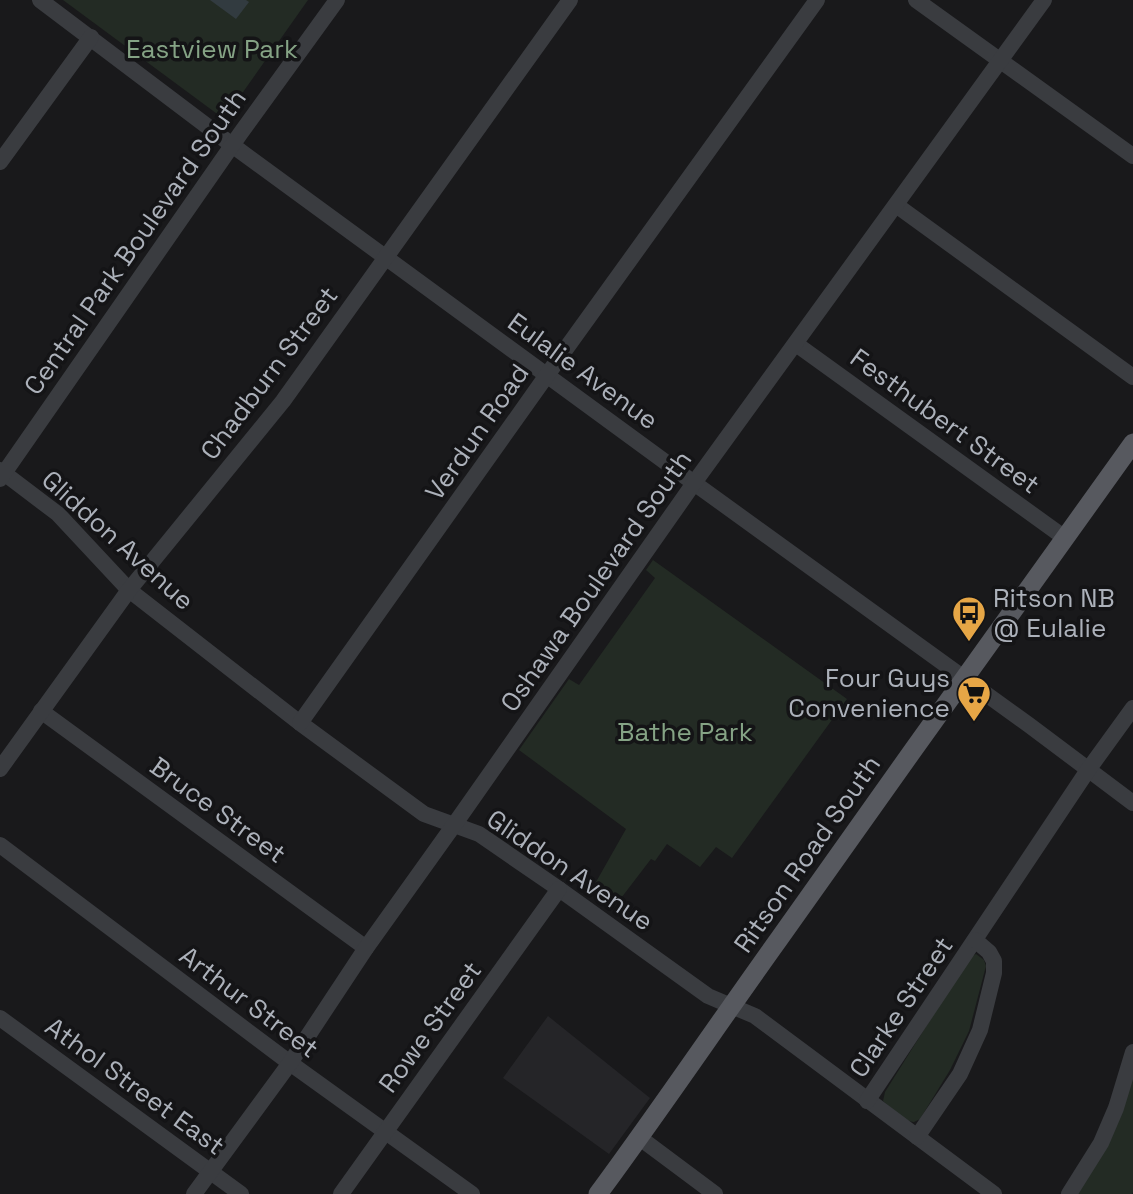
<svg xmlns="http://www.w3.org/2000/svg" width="1133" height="1194" viewBox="0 0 1133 1194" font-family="'Space Grotesk',sans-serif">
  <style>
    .built { fill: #252528 }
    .green { fill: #232b24 }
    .water { fill: #323b40 }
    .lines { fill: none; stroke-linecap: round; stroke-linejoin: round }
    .minor { stroke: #3a3c40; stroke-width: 16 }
    .major { stroke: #57595f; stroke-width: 19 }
    .labels { text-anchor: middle; stroke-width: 7; stroke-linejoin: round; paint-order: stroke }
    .park-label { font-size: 26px; fill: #85a385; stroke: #141416 }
    .street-label { font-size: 26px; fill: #acb1ba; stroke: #141416 }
    .poi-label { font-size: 26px; fill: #acb1ba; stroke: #141416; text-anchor: start }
  </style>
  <rect width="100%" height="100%" fill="#19191b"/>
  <polygon class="built" points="548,1016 650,1098 609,1154 503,1078"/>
  <g class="green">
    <polygon points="63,0 308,0 224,119"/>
    <polygon points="653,560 847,699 732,858 716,847 700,867 667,844 655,861 651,859 615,906 592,889 626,829 519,750 569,679 579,685 655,578 646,570"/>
    <path d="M976,954L984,960L986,966L969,1031L950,1070L920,1119C918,1120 916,1121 914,1122C907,1123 888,1106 883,1101L885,1092L969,958Z"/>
    <polygon points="1133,1076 1133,1192 1132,1194 1076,1194"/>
  </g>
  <polygon class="water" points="210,0 246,0 249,2 236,19"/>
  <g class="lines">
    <g class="minor">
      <polyline points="40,0 232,145 694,483 1029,725 1133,803"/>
      <polyline points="916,0 1133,156"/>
      <polyline points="0,162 91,37"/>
      <polyline points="896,205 1133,377"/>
      <polyline points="796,344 1065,538"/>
      <polyline points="0,470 58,514 129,590 300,723 424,814 479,834 559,889 708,996 755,1016 994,1194"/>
      <polyline points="0,479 240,134 337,0"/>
      <polyline points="41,711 366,948"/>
      <polyline points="300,723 547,375 817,0"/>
      <polyline points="0,769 129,590 283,401 570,0"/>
      <polyline points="0,845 290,1063 472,1194"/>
      <polyline points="0,1018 241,1194"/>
      <polyline points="867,1101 1088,770 1133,708"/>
      <polyline points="917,1137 960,1074 980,1030 994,973 994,961 989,952 975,940"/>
      <polyline points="640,1138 715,1194"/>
      <polyline points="194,1194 290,1063 366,948 454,825 694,483 1044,0"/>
      <polyline points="341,1194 559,889"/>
      <polyline points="1069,1194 1101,1143 1116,1108 1133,1052"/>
    </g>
    <path class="major" d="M598,1194C660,1110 718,1024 779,939C896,773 1015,608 1133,443"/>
  </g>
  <defs>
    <g id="bus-pin" transform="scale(1.75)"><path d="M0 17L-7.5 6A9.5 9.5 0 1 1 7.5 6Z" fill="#e6a646" stroke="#141416"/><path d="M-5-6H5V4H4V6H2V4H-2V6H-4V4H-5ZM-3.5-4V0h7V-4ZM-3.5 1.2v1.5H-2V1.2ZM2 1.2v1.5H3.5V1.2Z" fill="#111"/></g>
    <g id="supermarket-pin" transform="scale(1.75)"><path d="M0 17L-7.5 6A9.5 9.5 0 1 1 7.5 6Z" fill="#e6a646" stroke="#141416"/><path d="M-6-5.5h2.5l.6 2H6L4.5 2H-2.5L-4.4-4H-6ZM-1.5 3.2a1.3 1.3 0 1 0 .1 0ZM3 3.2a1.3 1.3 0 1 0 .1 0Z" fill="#111"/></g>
  </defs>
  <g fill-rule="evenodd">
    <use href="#bus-pin" x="969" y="613"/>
    <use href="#supermarket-pin" x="974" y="693"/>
  </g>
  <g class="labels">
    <g class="park-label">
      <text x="212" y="58">Eastview Park</text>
      <text x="685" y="741">Bathe Park</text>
    </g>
    <g class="street-label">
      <text transform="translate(135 242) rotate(-55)" y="9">Central Park Boulevard South</text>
      <text transform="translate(583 371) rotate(36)" y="9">Eulalie Avenue</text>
      <text transform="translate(269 373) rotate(-53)" y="9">Chadburn Street</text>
      <text transform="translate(945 421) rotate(36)" y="9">Festhubert Street</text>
      <text transform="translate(477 432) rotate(-55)" y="9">Verdun Road</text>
      <text transform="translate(118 540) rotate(42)" y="9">Gliddon Avenue</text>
      <text transform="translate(596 581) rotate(-55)" y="9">Oshawa Boulevard South</text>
      <text transform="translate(218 810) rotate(36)" y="9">Bruce Street</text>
      <text transform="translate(807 854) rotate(-55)" y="9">Ritson Road South</text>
      <text transform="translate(570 870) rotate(34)" y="9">Gliddon Avenue</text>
      <text transform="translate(249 1002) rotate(37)" y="9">Arthur Street</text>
      <text transform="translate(901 1007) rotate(-56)" y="9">Clarke Street</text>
      <text transform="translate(430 1027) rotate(-54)" y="9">Rowe Street</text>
      <text transform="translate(135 1086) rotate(36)" y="9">Athol Street East</text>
    </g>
    <g class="poi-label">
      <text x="993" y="607">Ritson NB<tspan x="993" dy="30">@ Eulalie</tspan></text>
      <text x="950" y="687" text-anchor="end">Four Guys<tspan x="950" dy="30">Convenience</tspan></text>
    </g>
  </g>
</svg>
